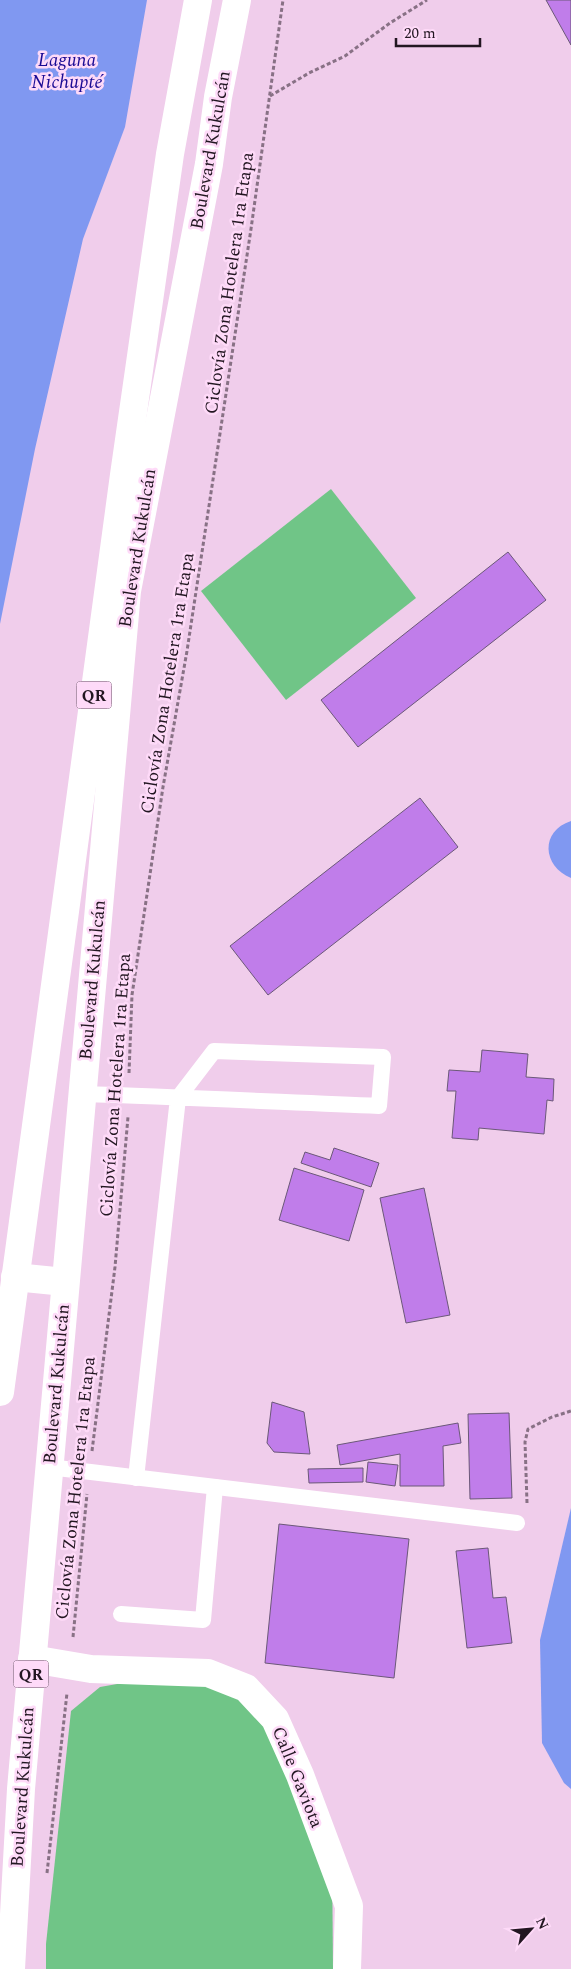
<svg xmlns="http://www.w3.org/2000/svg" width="571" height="1969" viewBox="0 0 571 1969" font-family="Spectral,serif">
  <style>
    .green { fill: #70c587 }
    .water { fill: #8098f1 }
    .building { fill: #c07dea; stroke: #6b5878 }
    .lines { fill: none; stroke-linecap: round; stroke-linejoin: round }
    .path { stroke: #887185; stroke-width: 3; stroke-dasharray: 4 2.5; stroke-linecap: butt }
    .lane { stroke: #fff; stroke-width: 16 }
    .street { stroke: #fff; stroke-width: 28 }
    .primary { stroke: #fff; stroke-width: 28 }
    .labels { text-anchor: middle; stroke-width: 5; stroke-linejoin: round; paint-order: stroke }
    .shield { fill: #fedaf8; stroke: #645162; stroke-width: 1 }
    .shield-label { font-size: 16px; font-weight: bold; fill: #221621 }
    .street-label { font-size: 18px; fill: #221621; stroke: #fedaf8 }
    .water-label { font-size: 19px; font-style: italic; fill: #1b0b94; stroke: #fedaf8 }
  </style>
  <rect width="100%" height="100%" fill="#f0cdeb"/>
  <g class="green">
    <polygon points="331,489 416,598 286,700 201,591"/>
    <polygon points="219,1666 280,1725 332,1852 333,1969 46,1969 46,1944 71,1711 100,1687"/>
  </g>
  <g class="water">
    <polygon points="0,0 147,0 125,127 83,239 35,449 0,624"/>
    <path d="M571,821V878C542,866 540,831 571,821Z"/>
    <polygon points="571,1508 571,1789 564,1783 542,1743 540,1640"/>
  </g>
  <g class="building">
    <polygon points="546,0 571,0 571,45"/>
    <polygon points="508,552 546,600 358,747 321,700"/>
    <polygon points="420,798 458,847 268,995 230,946"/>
    <polygon points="482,1050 528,1054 526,1077 554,1079 553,1101 547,1100 544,1134 479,1128 478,1140 452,1138 456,1091 447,1091 449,1070 480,1072"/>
    <polygon points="334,1148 379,1163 371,1187 301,1163 305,1152 330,1160"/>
    <polygon points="294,1168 364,1190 349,1241 279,1220"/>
    <polygon points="424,1188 450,1315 406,1323 380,1198"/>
    <polygon points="272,1402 304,1412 310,1454 274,1452 267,1443"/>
    <polygon points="509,1413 512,1498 470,1499 468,1414"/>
    <polygon points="458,1423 461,1443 443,1446 444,1486 400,1486 400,1454 340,1465 337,1445"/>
    <polygon points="368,1462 398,1465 395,1486 366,1482"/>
    <polygon points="363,1468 363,1482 309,1483 308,1469"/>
    <polygon points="279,1524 409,1539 394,1678 265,1663"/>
    <polygon points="488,1548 493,1598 506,1597 512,1643 467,1648 456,1551"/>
  </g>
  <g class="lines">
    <g class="path">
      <polyline points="270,96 309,73 345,56 390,23 427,0"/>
      <polyline points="129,1073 132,995 163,787 187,651 251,229 283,0"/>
      <polyline points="92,1451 115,1267 128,1117"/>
      <polyline points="527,1503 525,1442 528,1429 552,1417 571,1411"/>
      <polyline points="73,1637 87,1494"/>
      <polyline points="47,1873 67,1693"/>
    </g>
    <g class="lane">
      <path d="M82,1094C181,1097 280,1102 379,1106L383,1057L214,1051L178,1098L136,1478"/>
      <polyline points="49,1467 517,1523"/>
      <polyline points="121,1614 203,1620 215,1487"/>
    </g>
    <polyline class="street" points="32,1659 91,1669 208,1673 246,1688 275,1719 300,1775 349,1906 347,1969"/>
    <g class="primary">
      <polyline points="15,1277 65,1282"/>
      <polyline points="0,1392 124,475 170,154 198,0"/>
      <polyline points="11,1969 21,1789 127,591 209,164 218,97 237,0"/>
    </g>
  </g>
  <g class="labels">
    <g class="shield">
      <rect x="76.5" y="681.5" width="35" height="27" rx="4"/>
      <rect x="13.5" y="1660.5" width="35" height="27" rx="4"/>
    </g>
    <g class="shield-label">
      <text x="94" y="701">QR</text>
      <text x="31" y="1680">QR</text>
    </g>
    <g class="street-label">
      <text transform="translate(210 150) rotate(-80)" y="6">Boulevard Kukulcán</text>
      <text transform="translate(229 283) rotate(-82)" y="6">Ciclovía Zona Hotelera 1ra Etapa</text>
      <text transform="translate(137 548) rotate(-81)" y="6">Boulevard Kukulcán</text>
      <text transform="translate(167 683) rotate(-81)" y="6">Ciclovía Zona Hotelera 1ra Etapa</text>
      <text transform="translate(92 980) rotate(-85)" y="6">Boulevard Kukulcán</text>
      <text transform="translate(115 1085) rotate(-86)" y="6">Ciclovía Zona Hotelera 1ra Etapa</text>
      <text transform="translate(56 1384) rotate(-85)" y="6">Boulevard Kukulcán</text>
      <text transform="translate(75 1488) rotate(-84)" y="6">Ciclovía Zona Hotelera 1ra Etapa</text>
      <text transform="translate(298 1777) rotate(68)" y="6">Calle Gaviota</text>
      <text transform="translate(22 1787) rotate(-86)" y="6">Boulevard Kukulcán</text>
    </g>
    <g class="water-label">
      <text x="67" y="66">Laguna<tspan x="67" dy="22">Nichupté</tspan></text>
    </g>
  </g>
  <g transform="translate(531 1929) rotate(63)" stroke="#fedaf8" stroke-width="4" paint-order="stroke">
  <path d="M0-4L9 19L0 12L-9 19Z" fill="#221621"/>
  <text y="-8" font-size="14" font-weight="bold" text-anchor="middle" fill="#221621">N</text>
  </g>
  <path d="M396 38v8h84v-8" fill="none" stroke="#221621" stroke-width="2.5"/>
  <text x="404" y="38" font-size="15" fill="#221621" stroke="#fedaf8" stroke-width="4" paint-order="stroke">20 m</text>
</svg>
